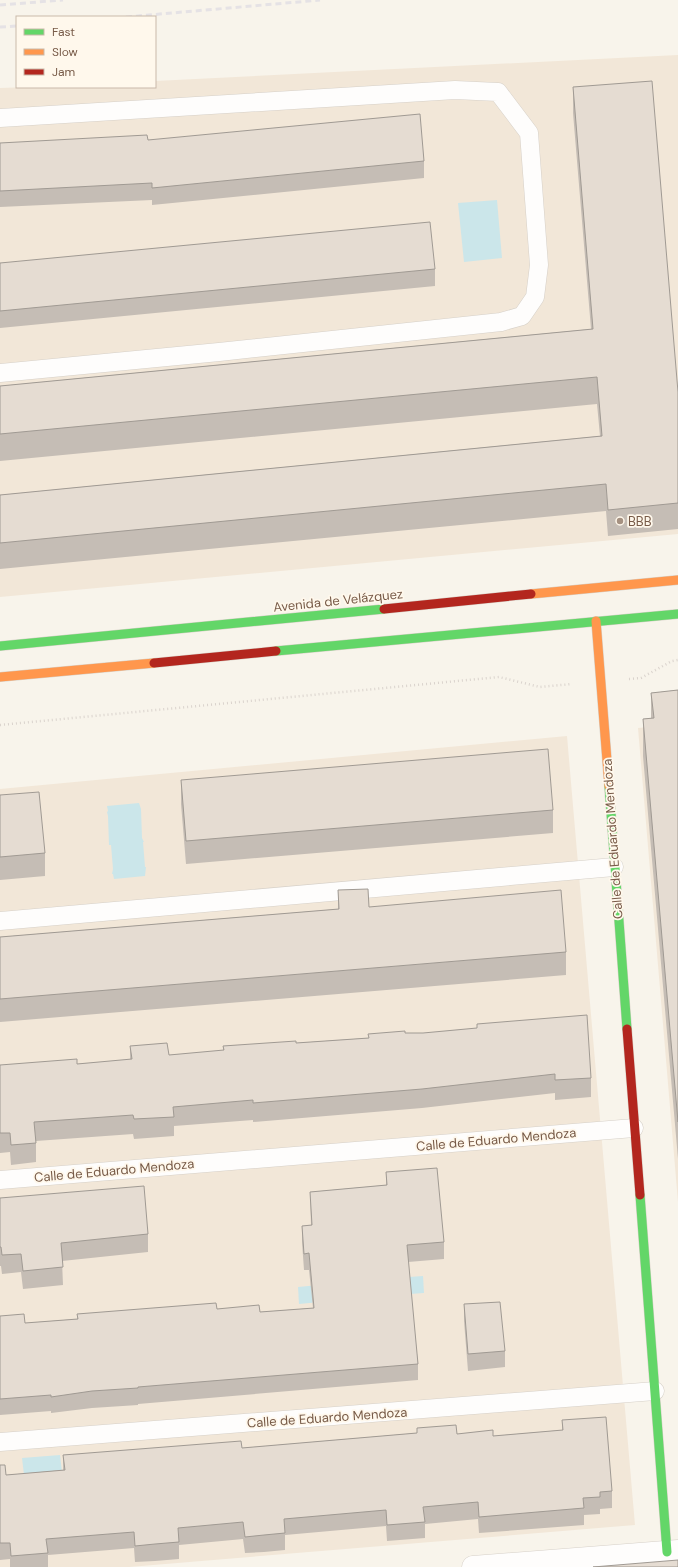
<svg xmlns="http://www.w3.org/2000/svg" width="678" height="1567" viewBox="0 0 678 1567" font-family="'DM Sans',sans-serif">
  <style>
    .residential { fill: #f2e7d8 }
    .water { fill: #cbe6ea }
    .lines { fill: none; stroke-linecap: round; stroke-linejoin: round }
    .lane-casing { stroke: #d6d0c8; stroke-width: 19 }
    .street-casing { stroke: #d6d0c8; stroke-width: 23 }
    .fast-casing { stroke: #d7d0c7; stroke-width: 10 }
    .slow-casing { stroke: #d7d0c7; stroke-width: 10 }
    .jam-casing { stroke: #d7d0c7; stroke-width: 10 }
    .path { stroke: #dad3cd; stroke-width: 2.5; stroke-dasharray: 1 3; stroke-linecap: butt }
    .lane { stroke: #fefdfc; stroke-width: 18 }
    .street { stroke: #fefdfc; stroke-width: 22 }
    .fast { stroke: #63d668; stroke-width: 9 }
    .slow { stroke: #ff974d; stroke-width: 9 }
    .jam { stroke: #b3261e; stroke-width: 9 }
    .rail { stroke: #e5e2e5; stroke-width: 3; stroke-dasharray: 6 4; stroke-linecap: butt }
    .wall { fill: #c5bdb5 }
    .building { fill: #e5dcd2; stroke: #a09a93 }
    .poi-dot { fill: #a59181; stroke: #fff8ec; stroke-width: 1.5 }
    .labels { text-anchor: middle; stroke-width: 3.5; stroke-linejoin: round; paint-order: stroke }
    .poi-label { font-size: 13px; fill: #785b48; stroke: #fff8ec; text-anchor: start }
    .street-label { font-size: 13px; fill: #785b48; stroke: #fff8ec }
  </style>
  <rect width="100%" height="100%" fill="#f8f4eb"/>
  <g class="residential">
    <polygon points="678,55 678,534 0,597 0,88 29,87 155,87 155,81"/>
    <polygon points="678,724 678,1202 638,728"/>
    <polygon points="567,736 635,1525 129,1567 0,1567 0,789"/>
  </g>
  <g class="water">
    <polygon points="497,200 502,258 464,262 458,203"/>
    <polygon points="139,803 141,809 142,838 144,842 143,842 145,867 146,867 145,876 114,879 113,874 112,874 113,869 111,845 109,845 108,816 107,812 108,811 107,806"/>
    <polygon points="423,1276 424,1293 382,1296 381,1279"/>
    <polygon points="340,1283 341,1300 299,1304 298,1287"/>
    <polygon points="60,1455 62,1472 24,1475 22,1458"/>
  </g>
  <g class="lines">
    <g class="lane-casing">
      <g id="lane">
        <polyline points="0,118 455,90 498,92 529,133 539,265 535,297 522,316 501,322 219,352 0,373"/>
        <polyline points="0,921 614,867"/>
        <polyline points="0,1180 634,1128"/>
        <polyline points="0,1442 655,1391"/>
      </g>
    </g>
    <g class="street-casing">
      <polyline id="street" points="473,1567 678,1551"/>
    </g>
    <g class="fast-casing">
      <g id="fast">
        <polyline points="0,646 384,609"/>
        <polyline points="276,651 678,614"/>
        <polyline points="609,786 627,1029"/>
        <polyline points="640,1195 667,1552"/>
      </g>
    </g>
    <g class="slow-casing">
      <g id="slow">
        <polyline points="531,594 678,580"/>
        <polyline points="596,621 609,786"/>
        <polyline points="0,677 154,663"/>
      </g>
    </g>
    <g class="jam-casing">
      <g id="jam">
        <polyline points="384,609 531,594"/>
        <polyline points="154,663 276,651"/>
        <polyline points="627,1029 640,1195"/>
      </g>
    </g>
    <g class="path">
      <polyline points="629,679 641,678 672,661 678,660"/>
      <polyline points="0,725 499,677 540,687 572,684"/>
    </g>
    <use href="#lane" class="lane"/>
    <use href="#street" class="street"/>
    <use href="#fast" class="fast"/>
    <use href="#slow" class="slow"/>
    <use href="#jam" class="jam"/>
    <g class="rail">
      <polyline points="0,5 63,0"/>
      <polyline points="126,17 320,0"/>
      <polyline points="0,27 17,26"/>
    </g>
  </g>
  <g class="wall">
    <polygon points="573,87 678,392 678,529 608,536 606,511 0,569 0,495 600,436 597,404 0,461 0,386 591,329 573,113"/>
    <polygon points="148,140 424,161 424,178 152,205 152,200 0,207 0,143"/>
    <polygon points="0,263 435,269 435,286 0,328"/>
    <polygon points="678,690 678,1159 643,756 643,719 651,718 651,693"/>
    <polygon points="181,780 553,810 553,833 186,864 181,804"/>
    <polygon points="0,795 45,853 45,876 0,880"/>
    <polygon points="338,890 369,907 566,952 566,975 0,1022 0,937 338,909"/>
    <polygon points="405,1033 591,1078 591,1097 555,1100 555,1093 422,1108 253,1122 253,1120 174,1126 174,1136 134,1139 133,1134 36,1141 36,1162 11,1165 10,1152 0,1153 0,1065 77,1064 130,1060 130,1046 169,1055 223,1051 223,1046 296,1043 368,1038"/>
    <polygon points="386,1172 444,1242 444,1259 408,1262 418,1364 418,1380 138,1404 138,1405 92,1408 51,1413 51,1411 0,1415 0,1316 25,1323 77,1319 77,1314 217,1309 260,1312 313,1308 309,1270 304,1270 302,1242 302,1226 311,1225 310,1192 386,1185"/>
    <polygon points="0,1198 148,1234 148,1252 62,1261 63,1285 23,1289 21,1272 2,1274 1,1266 0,1266"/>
    <polygon points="464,1304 505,1351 505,1367 468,1371 464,1321"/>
    <polygon points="562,1420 612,1491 612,1508 600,1509 600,1514 584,1515 584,1525 479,1533 478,1519 425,1524 425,1538 387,1541 386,1526 285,1535 285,1550 264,1552 245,1553 243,1539 179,1545 179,1559 155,1561 135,1562 134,1548 48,1555 48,1567 10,1567 10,1559 0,1560 0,1465 6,1475 63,1470 63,1455 242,1448 417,1433 417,1428 457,1434 493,1436 562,1430"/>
  </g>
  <g class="building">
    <polygon points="652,81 678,392 678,503 608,510 606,484 0,543 0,495 602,436 597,377 0,434 0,386 593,329 573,87"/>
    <polygon points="420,114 424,161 152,188 152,183 0,191 0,143 147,135 148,140"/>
    <polygon points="430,222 435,269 0,311 0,263"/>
    <polygon points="678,690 678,1122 643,719 654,718 651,693"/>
    <polygon points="548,749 553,810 186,841 181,780"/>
    <polygon points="39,792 45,853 0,857 0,795"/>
    <polygon points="368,889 369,907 561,890 566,952 0,999 0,937 339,909 338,890"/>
    <polygon points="587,1015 591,1078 555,1080 555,1074 422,1089 253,1103 253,1100 173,1107 174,1117 134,1119 133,1115 34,1122 36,1143 11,1145 10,1133 0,1133 0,1065 77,1059 77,1064 132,1059 130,1046 167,1043 169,1055 224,1050 223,1046 296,1041 296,1043 369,1038 368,1034 405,1031 405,1033 423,1033 477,1028 477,1024"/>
    <polygon points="437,1168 444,1242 407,1245 418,1364 138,1387 138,1388 92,1391 51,1397 51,1395 0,1399 0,1316 24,1314 25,1323 78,1319 77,1314 216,1303 217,1309 259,1305 260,1312 314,1308 309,1253 304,1254 302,1226 312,1225 310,1192 387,1185 386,1172"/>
    <polygon points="144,1186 148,1234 61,1243 63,1267 23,1271 21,1254 2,1255 1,1247 0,1247 0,1198"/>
    <polygon points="500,1302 505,1351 468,1354 464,1304"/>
    <polygon points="606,1417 612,1491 600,1492 600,1497 583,1498 584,1508 479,1517 478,1502 423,1507 425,1522 387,1525 386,1510 284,1519 285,1533 264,1535 245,1537 243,1522 178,1528 179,1542 155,1544 135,1546 134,1532 46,1539 48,1553 11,1556 10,1543 0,1543 0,1465 5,1465 6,1475 65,1470 63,1455 241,1441 242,1448 417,1433 417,1428 456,1425 457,1434 493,1430 493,1436 563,1430 562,1420"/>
    <polygon points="678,1560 678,1567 593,1567"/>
  </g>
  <circle class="poi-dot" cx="620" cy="521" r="4"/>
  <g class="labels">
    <g class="poi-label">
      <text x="628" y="526">BBB</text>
    </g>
    <g class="street-label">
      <text transform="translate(338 600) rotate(-6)" y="5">Avenida de Velázquez</text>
      <text transform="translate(612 839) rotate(-94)" y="5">Calle de Eduardo Mendoza</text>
      <text transform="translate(496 1139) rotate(-5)" y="5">Calle de Eduardo Mendoza</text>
      <text transform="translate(114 1170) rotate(-5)" y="5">Calle de Eduardo Mendoza</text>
      <text transform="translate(327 1417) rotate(-4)" y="5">Calle de Eduardo Mendoza</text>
    </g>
  </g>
  <rect x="16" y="16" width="140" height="72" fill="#fff8ec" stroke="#c9b9aa"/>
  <rect x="24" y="29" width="20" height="6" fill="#63d668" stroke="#c9b9aa"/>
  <text x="52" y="36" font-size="12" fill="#785b48">Fast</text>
  <rect x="24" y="49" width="20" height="6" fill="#ff974d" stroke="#c9b9aa"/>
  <text x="52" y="56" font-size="12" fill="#785b48">Slow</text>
  <rect x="24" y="69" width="20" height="6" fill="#b3261e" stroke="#c9b9aa"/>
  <text x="52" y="76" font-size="12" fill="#785b48">Jam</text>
</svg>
